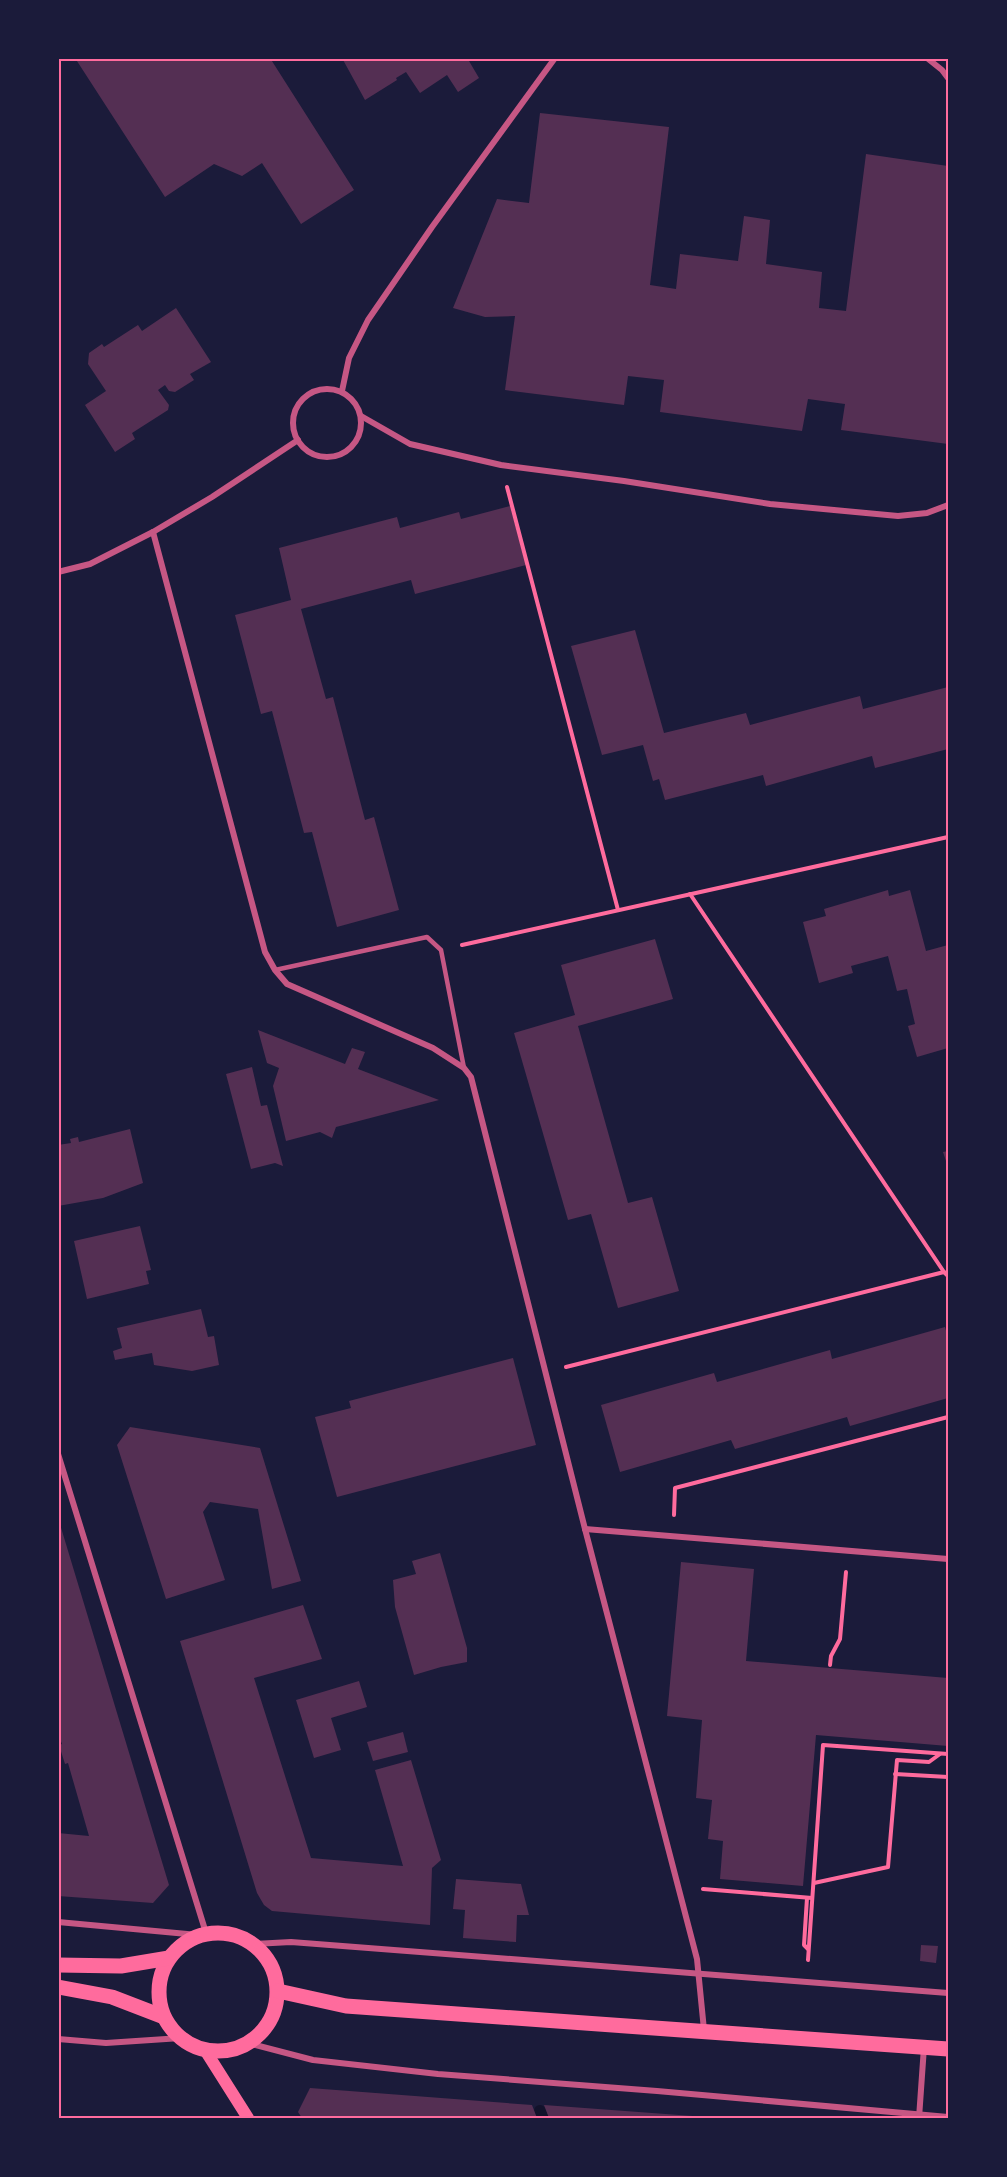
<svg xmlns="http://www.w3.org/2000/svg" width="1007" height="2177" viewBox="0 0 1007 2177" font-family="'Space Grotesk',sans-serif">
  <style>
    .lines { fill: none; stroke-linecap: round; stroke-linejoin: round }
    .stream { stroke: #12122b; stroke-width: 12 }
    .building { fill: #542f53 }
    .path { stroke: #ff6b9d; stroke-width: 4 }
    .service { stroke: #c65784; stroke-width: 4.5 }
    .minor { stroke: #c65784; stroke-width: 6 }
    .secondary { stroke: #ff6b9d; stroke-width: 12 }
    .primary { stroke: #ff6b9d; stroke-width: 15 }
    .neatline { fill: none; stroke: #ff6b9d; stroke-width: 2 }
  </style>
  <rect width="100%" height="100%" fill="#1b1b3a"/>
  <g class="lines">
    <polyline class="stream" points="540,2111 543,2118"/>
  </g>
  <g class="building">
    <polygon points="75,58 270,58 354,190 301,224 262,163 242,176 214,164 165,197"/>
    <polygon points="342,58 473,58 469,61 479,78 458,92 447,75 420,93 406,72 396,78 397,80 365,100"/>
    <polygon points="540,113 669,127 650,285 676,289 680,254 738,261 744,216 770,220 766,264 822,272 819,308 846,311 866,154 948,166 948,444 841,430 845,404 808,399 802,431 660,412 664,380 628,376 624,405 505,390 515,316 485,317 453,308 497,199 529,203"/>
    <polygon points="176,308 211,362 190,374 194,380 175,392 169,391 165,385 158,390 169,405 168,410 132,433 135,439 115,452 85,405 106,391 88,364 89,353 102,344 104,347 138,325 142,331"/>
    <polygon points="510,506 526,565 415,594 411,580 301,609 326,699 333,697 365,820 374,817 399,910 337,927 312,832 304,833 272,711 261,714 235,615 291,600 279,548 397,517 400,528 459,512 461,519"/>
    <polygon points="635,630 664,733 746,713 750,725 860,696 863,709 948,687 948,749 875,768 872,756 766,786 763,775 665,800 659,779 653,781 643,745 602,755 571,646"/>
    <polygon points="888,890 889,896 910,890 926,951 948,945 948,1048 917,1057 908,1026 915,1024 907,989 897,991 888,956 851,966 853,973 819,983 803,922 826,916 824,909"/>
    <polygon points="655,939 673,999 578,1026 628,1203 652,1197 679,1291 618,1308 591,1214 568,1220 514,1033 575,1015 561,965"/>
    <polygon points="258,1030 345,1064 352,1048 365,1052 358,1069 439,1100 336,1127 332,1138 320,1132 286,1141 273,1086 279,1068 267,1063"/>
    <polygon points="252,1067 261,1106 267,1105 283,1166 275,1163 251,1169 226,1074"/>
    <polygon points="130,1129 143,1183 103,1198 58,1206 58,1145 71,1143 70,1139 78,1137 79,1142"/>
    <polygon points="948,1151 948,1167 943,1152"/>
    <polygon points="140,1226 151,1270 146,1271 149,1284 87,1299 74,1241"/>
    <polygon points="201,1309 208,1337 214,1336 219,1365 192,1371 154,1365 152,1353 115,1360 113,1351 122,1348 117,1328"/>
    <polygon points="945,1327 948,1338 948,1398 850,1426 847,1417 735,1449 731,1440 620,1472 601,1405 714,1373 717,1382 830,1350 832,1359"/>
    <polygon points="513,1358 536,1445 337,1497 315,1417 351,1408 349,1401"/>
    <polygon points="130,1427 260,1448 301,1581 272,1589 258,1509 210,1502 203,1512 225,1580 166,1599 117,1445"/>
    <polygon points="59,1521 169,1885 153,1903 58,1896 58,1833 89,1836 68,1763 65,1764 59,1745 62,1744 58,1734"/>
    <polygon points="440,1553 467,1648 467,1662 441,1667 414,1675 395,1607 393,1580 416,1574 412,1561"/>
    <polygon points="681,1562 754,1569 746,1661 948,1678 948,1746 816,1735 803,1886 720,1879 723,1841 708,1839 712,1800 696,1798 702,1720 667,1716"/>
    <polygon points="303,1605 322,1659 254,1678 311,1858 403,1866 375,1770 411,1760 441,1860 432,1868 430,1925 272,1911 264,1905 257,1893 180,1641"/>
    <polygon points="359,1681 367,1707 331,1718 341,1750 314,1758 296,1700"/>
    <polygon points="403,1732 408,1752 373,1761 367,1742"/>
    <polygon points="456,1879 521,1884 529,1915 517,1915 516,1942 463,1938 465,1910 453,1909"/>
    <polygon points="921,1945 938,1946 936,1963 920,1961"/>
    <polygon points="310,2088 532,2105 537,2118 302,2118 298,2112"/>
    <polygon points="544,2105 706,2117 706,2118 549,2118"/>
  </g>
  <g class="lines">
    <g class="path">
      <polyline points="507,487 618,910"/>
      <polyline points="690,894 944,1272 948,1276"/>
      <polyline points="462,945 948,837"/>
      <polyline points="566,1367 944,1272"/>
      <polyline points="674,1515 675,1488 948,1417"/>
      <polyline points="830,1665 831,1656 840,1639 846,1572"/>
      <polyline points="895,1774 948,1777"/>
      <polyline points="814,1883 888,1867 897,1760 929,1762 940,1754"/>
      <polyline points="703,1889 812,1898"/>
      <polyline points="807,1898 804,1945 808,1949"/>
      <polyline points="808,1960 823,1745 948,1754"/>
    </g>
    <polyline class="service" points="275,970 427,937 441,950 464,1068"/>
    <g class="minor">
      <polyline points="927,58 942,70 948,78"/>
      <circle cx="327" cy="423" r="34"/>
      <polyline points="342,391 349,358 368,320 432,227 555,58"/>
      <polyline points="361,416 410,444 501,465 624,481 770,504 898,516 927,513 948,505"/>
      <polyline points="153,532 265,952 275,970 287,984 433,1048 464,1068 471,1077 585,1529 697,1959 704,2030"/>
      <polyline points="58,572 90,564 153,532 212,497 298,440"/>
      <polyline points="58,1454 206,1933"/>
      <polyline points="585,1529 948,1559"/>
      <polyline points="58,1922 198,1935"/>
      <polyline points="254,1944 291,1942 948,1993"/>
      <polyline points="58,2039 106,2043 181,2038"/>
      <polyline points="248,2043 313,2060 438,2074 657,2091 948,2117"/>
      <polyline points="919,2118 924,2047"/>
    </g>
    <polyline class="secondary" points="205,2050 248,2118"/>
    <g class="primary">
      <circle cx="218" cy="1992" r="59"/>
      <polyline points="58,1965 121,1966 169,1958"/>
      <polyline points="58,1987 112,1997 164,2017"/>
      <polyline points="278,1991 346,2006 948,2049"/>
    </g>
  </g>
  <rect width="1007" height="2177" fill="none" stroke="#1b1b3a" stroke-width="120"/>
  <rect x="60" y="60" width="887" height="2057" class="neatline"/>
</svg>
